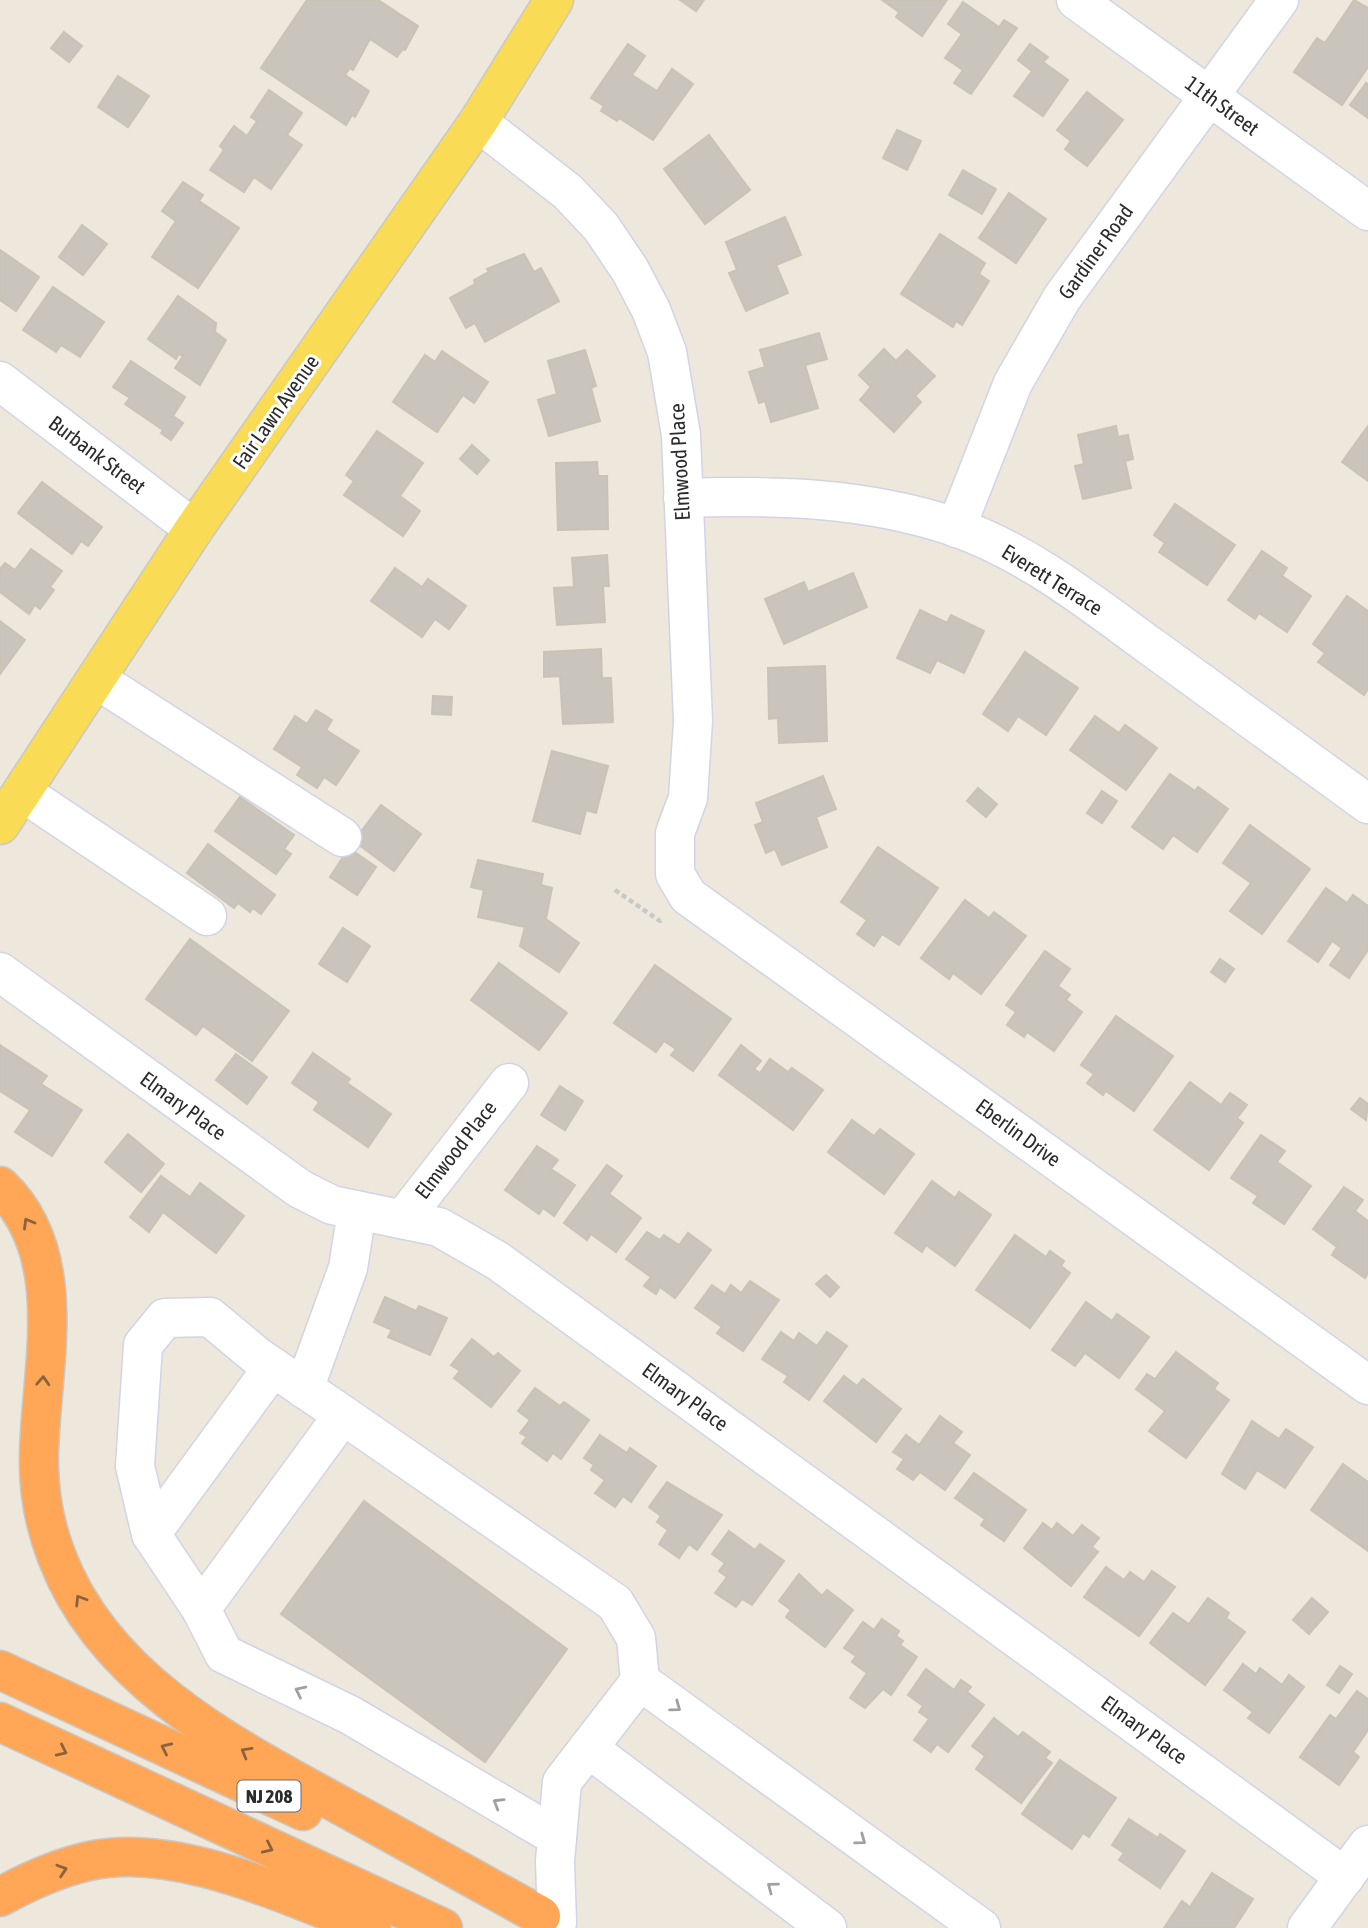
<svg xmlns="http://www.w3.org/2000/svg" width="1368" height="1928" viewBox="0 0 1368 1928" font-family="'Asap Condensed',sans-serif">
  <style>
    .building { fill: #c9c4bc; stroke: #c9c3b6; stroke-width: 2 }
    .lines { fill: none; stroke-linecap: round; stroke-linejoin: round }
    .minor-casing { stroke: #d1d4e5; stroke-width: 41 }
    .major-casing { stroke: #c8c8c8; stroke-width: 41 }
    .highway-casing { stroke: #c8c8c8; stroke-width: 41 }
    .path { stroke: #c8c8c8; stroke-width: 4.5; stroke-dasharray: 5 3.5; stroke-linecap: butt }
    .minor { stroke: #fff; stroke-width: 38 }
    .major { stroke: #f9db56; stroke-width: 38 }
    .highway { stroke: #ffa756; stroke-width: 38 }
    .oneway { stroke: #8a633e }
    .oneway2 { stroke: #a0a0a0 }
    .labels { text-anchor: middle; stroke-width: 6; stroke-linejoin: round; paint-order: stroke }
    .shield { fill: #fff; stroke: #6b6b6b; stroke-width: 2 }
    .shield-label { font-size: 19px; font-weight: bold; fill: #2b2b2b }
    .street-label { font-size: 21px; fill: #2b2b2b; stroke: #fff }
  </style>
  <rect width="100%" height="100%" fill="#eee7dc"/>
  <g class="building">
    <polygon points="307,0 378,0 418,26 405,50 403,49 397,57 370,39 353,70 350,68 345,75 369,91 355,117 352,115 346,125 261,68"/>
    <polygon points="680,0 704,0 696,11"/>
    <polygon points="882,0 947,0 922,36 896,17 899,12"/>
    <polygon points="1354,0 1368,8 1368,67 1342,105 1294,72 1317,38 1325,43"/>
    <polygon points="963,2 999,27 1004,20 1017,28 971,94 954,83 963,70 945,58 962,34 948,24"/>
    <polygon points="64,32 82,46 69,62 51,48"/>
    <polygon points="628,44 645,56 632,75 657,91 672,69 693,84 653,140 619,118 617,121 601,111 604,106 591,98"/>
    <polygon points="1030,44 1048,57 1043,62 1068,80 1043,116 1014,96 1032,71 1018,60"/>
    <polygon points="118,76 149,96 128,127 98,107"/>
    <polygon points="1366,83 1368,84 1368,118 1350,105"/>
    <polygon points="269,90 302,113 287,135 302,145 271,189 254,177 244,192 210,170 224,150 220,146 234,126 247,136 257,121 251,117"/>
    <polygon points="1087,92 1123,120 1087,166 1065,149 1071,141 1057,130"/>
    <polygon points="897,130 921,141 907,170 883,158"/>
    <polygon points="709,135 750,190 705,224 664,169"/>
    <polygon points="963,170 996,189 982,214 949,195"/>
    <polygon points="183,182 203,195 199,201 239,228 198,288 152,257 176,221 162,211"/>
    <polygon points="1009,193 1046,219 1016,263 979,238"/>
    <polygon points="785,217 801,255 776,265 788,293 746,311 729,273 737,270 726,242"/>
    <polygon points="82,225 107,244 83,275 59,257"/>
    <polygon points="940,234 985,263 979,274 989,281 962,325 956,321 953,327 901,294"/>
    <polygon points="0,250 39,277 16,311 0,300"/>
    <polygon points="524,254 534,272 541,268 559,301 485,342 475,323 466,328 450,298 475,284 474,280 489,272 487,269"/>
    <polygon points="53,287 104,322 80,357 61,345 56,352 23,330"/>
    <polygon points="178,296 216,323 215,332 226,340 200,385 175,368 183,356 179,354 176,359 148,339"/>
    <polygon points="819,333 827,359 805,365 818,408 771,422 765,401 759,403 749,372 765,367 760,350"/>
    <polygon points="884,349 896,361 907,350 935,376 915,396 921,402 894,432 860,400 871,387 859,375"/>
    <polygon points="585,350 596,386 591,388 600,421 549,436 538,400 557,394 548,361"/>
    <polygon points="442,351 488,382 474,403 463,395 437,432 393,402 425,355 435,362"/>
    <polygon points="131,361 185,397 173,416 183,423 171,440 161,433 163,430 125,404 130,398 113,387"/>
    <polygon points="1116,426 1118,437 1128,435 1133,459 1125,461 1131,488 1083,499 1075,466 1084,464 1078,435"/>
    <polygon points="1368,426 1368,481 1342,462"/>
    <polygon points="377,431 423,463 400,496 420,511 403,536 344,495 354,481 346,475"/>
    <polygon points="472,445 489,460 477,474 460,459"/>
    <polygon points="597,462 598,476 607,476 608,529 558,530 556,463"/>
    <polygon points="42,482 102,527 88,546 81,541 72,554 18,513"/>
    <polygon points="1175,504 1235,545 1207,585 1159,552 1165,543 1154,535"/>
    <polygon points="31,549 62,571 50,587 54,590 40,609 35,605 29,614 0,592 0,569 5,563 15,570"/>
    <polygon points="1262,551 1287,568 1282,576 1311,596 1287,632 1259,613 1255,619 1228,600"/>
    <polygon points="607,555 609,586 603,586 605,622 557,625 554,588 574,587 572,558"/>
    <polygon points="395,568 422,587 428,579 466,606 449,629 435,619 422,637 371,601"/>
    <polygon points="853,573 867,607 784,644 765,599 804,582 808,592"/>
    <polygon points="1347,596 1368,611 1368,689 1364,695 1318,662 1325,653 1313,644"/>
    <polygon points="920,610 947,623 951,615 984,631 964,673 937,660 930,673 897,658"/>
    <polygon points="0,621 25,640 0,674"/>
    <polygon points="601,649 602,678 611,678 613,722 563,724 560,676 544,677 544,652"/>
    <polygon points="1025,652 1078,688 1046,735 1018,716 1008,731 983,714"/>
    <polygon points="825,666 827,741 779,743 778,718 769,719 768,668"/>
    <polygon points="433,696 452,697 451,715 432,714"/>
    <polygon points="316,710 332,720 326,730 359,751 336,785 324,777 317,788 297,775 302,767 274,749 295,716 307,724"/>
    <polygon points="1095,716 1119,733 1125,725 1157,748 1126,790 1070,750"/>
    <polygon points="552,751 608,766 596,813 586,810 580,834 533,821"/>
    <polygon points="1170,774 1195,791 1198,787 1228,809 1197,852 1173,835 1163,849 1132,827"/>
    <polygon points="823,776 836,809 816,817 827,847 782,865 775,849 766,853 755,825 763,822 756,803"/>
    <polygon points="978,788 997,804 986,817 967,801"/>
    <polygon points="1102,791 1117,801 1102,823 1087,813"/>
    <polygon points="240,797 294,835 284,849 291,854 276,874 215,831"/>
    <polygon points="381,805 421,834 394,871 354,841"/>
    <polygon points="1250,825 1310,869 1262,934 1230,911 1251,883 1223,863"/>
    <polygon points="208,844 275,895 261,914 253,908 250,912 238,903 234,908 187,873"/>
    <polygon points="878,847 938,888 899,945 882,934 874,946 857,934 867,920 841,902"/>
    <polygon points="349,848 376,867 357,895 330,877"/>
    <polygon points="478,860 543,874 541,885 552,888 546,919 579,943 559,972 520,946 525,927 478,917 484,890 471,887"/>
    <polygon points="1326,888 1347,903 1353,895 1368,906 1368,950 1349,978 1330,965 1342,948 1332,941 1318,962 1288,941"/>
    <polygon points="965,900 989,918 994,912 1026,936 981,994 953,973 949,979 921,958"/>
    <polygon points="343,928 370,946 347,982 319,964"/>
    <polygon points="190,939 289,1011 252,1061 203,1026 196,1035 146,999"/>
    <polygon points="1045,951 1070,969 1058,986 1070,995 1066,1000 1082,1012 1054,1051 1027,1032 1024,1037 1007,1025 1016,1012 1006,1005"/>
    <polygon points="1220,959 1234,969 1225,982 1211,972"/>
    <polygon points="499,963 567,1013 539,1050 471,1000"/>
    <polygon points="655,965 731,1019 693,1071 671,1055 676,1049 664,1041 656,1052 614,1023"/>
    <polygon points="1116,1016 1173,1056 1134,1111 1106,1091 1103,1095 1087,1083 1094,1074 1081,1065"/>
    <polygon points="0,1045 47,1076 41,1084 82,1110 52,1156 15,1132 30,1110 0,1091"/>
    <polygon points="741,1045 761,1061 754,1069 760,1073 770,1059 788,1072 792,1068 823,1090 793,1130 719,1075"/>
    <polygon points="313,1053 350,1079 347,1083 391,1114 368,1147 314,1110 319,1102 292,1083"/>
    <polygon points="236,1054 267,1077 247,1104 216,1080"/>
    <polygon points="1190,1082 1221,1105 1230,1093 1247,1105 1237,1118 1243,1123 1209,1170 1154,1130"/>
    <polygon points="560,1086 583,1101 565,1130 541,1115"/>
    <polygon points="1360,1098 1368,1104 1366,1120 1351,1109"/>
    <polygon points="852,1120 874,1136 880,1129 914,1154 884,1194 828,1152"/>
    <polygon points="128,1134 164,1164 141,1192 105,1162"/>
    <polygon points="1261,1135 1285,1151 1277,1162 1311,1186 1284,1224 1253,1203 1258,1196 1231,1178"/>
    <polygon points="537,1146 558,1160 551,1169 575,1185 554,1216 543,1208 539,1214 505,1190"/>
    <polygon points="607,1165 622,1176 609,1194 641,1218 616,1252 591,1234 587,1240 564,1223"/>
    <polygon points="161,1176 190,1197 200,1183 244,1216 216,1253 163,1212 149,1232 130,1217"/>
    <polygon points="932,1181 955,1198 959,1192 991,1215 955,1266 926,1245 922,1252 895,1233"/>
    <polygon points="1344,1187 1363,1200 1355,1211 1368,1221 1368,1273 1365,1278 1332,1255 1337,1247 1313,1229"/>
    <polygon points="647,1232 660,1240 664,1235 679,1245 688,1233 711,1250 675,1298 660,1287 656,1294 644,1286 651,1277 626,1259"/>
    <polygon points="1015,1235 1046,1257 1050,1251 1064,1261 1061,1266 1070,1273 1030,1328 976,1290"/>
    <polygon points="826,1275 839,1287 830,1297 816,1284"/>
    <polygon points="750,1281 779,1300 743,1351 717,1333 722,1327 695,1308 712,1285 725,1294 731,1285 741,1293"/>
    <polygon points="385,1297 416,1311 419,1306 447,1318 430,1355 388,1337 392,1330 374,1322"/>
    <polygon points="1086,1302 1112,1321 1117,1314 1149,1337 1119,1378 1085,1353 1075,1366 1052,1350"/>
    <polygon points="781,1332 794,1341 799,1333 817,1346 827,1332 847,1346 809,1400 784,1382 788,1376 762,1359"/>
    <polygon points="472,1339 494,1357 498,1353 520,1371 491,1407 454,1378 460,1371 451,1365"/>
    <polygon points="1176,1352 1218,1383 1214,1389 1229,1400 1186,1458 1149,1431 1165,1411 1136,1389 1147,1374 1155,1379"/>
    <polygon points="844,1376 857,1386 863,1379 901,1409 876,1442 824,1401"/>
    <polygon points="535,1388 560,1406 564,1402 589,1420 561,1459 553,1453 547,1461 522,1443 527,1437 520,1433 530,1420 518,1411"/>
    <polygon points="940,1416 962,1432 953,1443 970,1455 945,1490 920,1472 913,1480 897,1469 904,1459 893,1452 906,1435 919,1445"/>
    <polygon points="1252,1421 1279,1439 1286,1429 1313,1447 1285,1488 1257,1470 1245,1489 1222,1474"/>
    <polygon points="600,1435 627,1453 630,1448 656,1466 631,1502 623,1496 615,1507 595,1493 605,1480 591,1470 594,1465 584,1458"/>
    <polygon points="1343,1464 1368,1482 1368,1551 1311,1510"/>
    <polygon points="974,1473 1026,1510 1004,1541 981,1525 985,1519 955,1498"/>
    <polygon points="667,1482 722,1515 697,1550 689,1544 679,1558 659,1544 668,1530 657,1522 661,1516 649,1507"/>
    <polygon points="364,1501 567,1649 485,1762 281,1614"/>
    <polygon points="1043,1523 1052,1530 1057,1523 1073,1536 1082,1525 1099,1538 1092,1547 1098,1552 1071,1586 1024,1548"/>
    <polygon points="729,1531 755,1550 760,1544 784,1561 752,1605 742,1599 736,1607 715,1593 727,1577 719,1571 725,1563 712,1554"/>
    <polygon points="1106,1567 1124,1580 1130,1572 1144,1582 1152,1571 1175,1587 1139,1636 1084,1597"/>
    <polygon points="799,1574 822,1596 827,1590 853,1610 825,1647 786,1617 791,1610 779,1601"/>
    <polygon points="1208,1598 1229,1613 1226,1618 1245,1632 1205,1685 1150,1643 1173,1613 1189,1624"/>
    <polygon points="1312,1598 1328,1612 1309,1634 1293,1620"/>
    <polygon points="882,1619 899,1631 896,1636 903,1641 900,1645 917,1657 891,1695 883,1689 865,1708 850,1698 867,1673 852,1662 856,1656 844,1648 863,1622 874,1630"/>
    <polygon points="1243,1664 1256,1674 1260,1668 1282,1685 1289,1675 1304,1687 1269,1733 1248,1718 1253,1712 1224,1690"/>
    <polygon points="1340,1666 1352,1674 1339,1693 1327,1685"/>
    <polygon points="926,1669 954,1690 961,1680 971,1687 967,1692 984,1705 948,1752 937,1744 931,1752 914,1740 929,1719 919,1712 923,1706 908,1695"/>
    <polygon points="1357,1691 1368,1699 1368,1730 1353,1752 1359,1757 1339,1785 1300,1757 1330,1715 1336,1719"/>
    <polygon points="994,1718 1018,1737 1023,1732 1050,1752 1045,1758 1052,1763 1021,1803 976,1769 985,1756 972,1746"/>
    <polygon points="1060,1760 1116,1798 1089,1837 1083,1833 1072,1849 1022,1814"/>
    <polygon points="1129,1819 1158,1838 1160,1834 1185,1851 1160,1888 1119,1860 1124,1853 1112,1845"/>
    <polygon points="1212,1873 1253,1899 1234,1928 1164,1928 1182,1901 1190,1907"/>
  </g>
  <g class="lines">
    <g class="minor-casing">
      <g id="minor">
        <polyline points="1076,0 1368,211"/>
        <polyline points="478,122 568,192 601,227 630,270 651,310 667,352 681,435 693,721 688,798 675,833 675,874 688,896 1368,1385"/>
        <polyline points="0,381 194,529"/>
        <path d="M683,498C775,495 866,497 955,527C1029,553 1091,603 1153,648C1225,700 1296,752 1368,804"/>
        <polyline points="956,528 1013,383 1062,298 1279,0"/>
        <polyline points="96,679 342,837"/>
        <polyline points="22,792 207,916"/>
        <polyline points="0,972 300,1189 332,1205 439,1227 498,1261 1345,1877"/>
        <polyline points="404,1218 509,1083"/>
        <polygon points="210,1317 258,1357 343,1415 201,1609 151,1534 135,1466 143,1345 165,1318"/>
        <polyline points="304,1389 348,1268 357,1211"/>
        <polyline points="343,1415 615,1603 636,1638 640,1681"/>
        <polyline points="151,1534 273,1367"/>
        <polyline points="201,1609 224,1654 350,1715 557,1837"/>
        <polyline points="588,1748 827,1928"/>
        <polyline points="557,1923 555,1861 562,1782 640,1681 981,1928"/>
        <polyline points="1307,1928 1368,1845"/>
      </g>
    </g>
    <g class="major-casing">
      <polyline id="major" points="0,825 194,529 478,122 554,0"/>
    </g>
    <g class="highway-casing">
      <g id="highway">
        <path d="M0,1186C72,1254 41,1366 39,1453C38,1489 44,1524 57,1557C105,1684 240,1750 351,1811C414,1846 478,1881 541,1916"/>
        <polyline points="0,1670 303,1811"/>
        <polyline points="0,1722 443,1928"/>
        <path d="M0,1897C27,1882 59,1868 89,1861C177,1841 290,1898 372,1928"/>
      </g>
    </g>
    <polyline class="path" points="615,890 660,921 663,919"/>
    <use href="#minor" class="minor"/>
    <use href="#major" class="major"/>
    <use href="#highway" class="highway"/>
  </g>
  <defs><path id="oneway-chevron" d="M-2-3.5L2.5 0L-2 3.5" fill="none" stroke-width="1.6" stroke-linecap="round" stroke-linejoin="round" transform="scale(1.75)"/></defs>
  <g class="oneway">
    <use href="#oneway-chevron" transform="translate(28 1223) rotate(-120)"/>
    <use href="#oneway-chevron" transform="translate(43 1381) rotate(-87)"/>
    <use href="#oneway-chevron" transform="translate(80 1600) rotate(-122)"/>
    <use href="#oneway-chevron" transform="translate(166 1748) rotate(-155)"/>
    <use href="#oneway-chevron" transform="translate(62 1751) rotate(25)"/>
    <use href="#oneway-chevron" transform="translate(246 1752) rotate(-150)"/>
    <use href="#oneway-chevron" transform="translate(268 1848) rotate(25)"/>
    <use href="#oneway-chevron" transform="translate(62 1870) rotate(-18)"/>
  </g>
  <g class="oneway2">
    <use href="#oneway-chevron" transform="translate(300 1691) rotate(-154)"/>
    <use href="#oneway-chevron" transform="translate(676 1707) rotate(36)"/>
    <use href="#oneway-chevron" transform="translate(498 1803) rotate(-149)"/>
    <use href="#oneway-chevron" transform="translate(861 1840) rotate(36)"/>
    <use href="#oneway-chevron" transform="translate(772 1887) rotate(-143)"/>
  </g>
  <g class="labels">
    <rect class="shield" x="237.5" y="1780.5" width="63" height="31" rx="5"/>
    <g class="shield-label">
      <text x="269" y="1803">NJ 208</text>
    </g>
    <g class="street-label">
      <text transform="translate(1222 106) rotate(36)" y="7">11th Street</text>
      <text transform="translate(1096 252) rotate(-54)" y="7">Gardiner Road</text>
      <text transform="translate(276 412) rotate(-55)" y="7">Fair Lawn Avenue</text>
      <text transform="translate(97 455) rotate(37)" y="7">Burbank Street</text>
      <text transform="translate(680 462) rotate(-93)" y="7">Elmwood Place</text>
      <text transform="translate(1052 580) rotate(32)" y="7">Everett Terrace</text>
      <text transform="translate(183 1106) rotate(36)" y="7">Elmary Place</text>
      <text transform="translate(1018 1133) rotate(36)" y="7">Eberlin Drive</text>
      <text transform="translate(456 1150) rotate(-52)" y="7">Elmwood Place</text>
      <text transform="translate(685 1397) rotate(36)" y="7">Elmary Place</text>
      <text transform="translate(1144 1730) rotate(36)" y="7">Elmary Place</text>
    </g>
  </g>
</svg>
